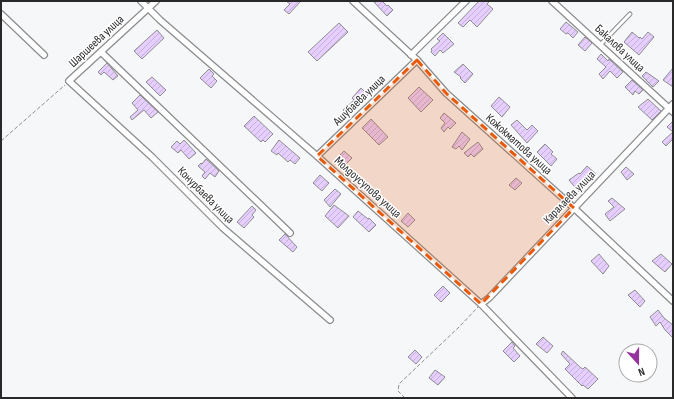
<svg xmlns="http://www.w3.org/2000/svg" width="674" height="399" viewBox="0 0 674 399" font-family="'Sofia Sans Condensed',sans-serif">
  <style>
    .building { fill: url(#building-hatch); stroke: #8e8d8e }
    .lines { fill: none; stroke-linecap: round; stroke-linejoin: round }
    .service-casing { stroke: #8b8c8d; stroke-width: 5 }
    .minor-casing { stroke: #8b8c8d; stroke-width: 8 }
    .path { stroke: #8e8f8f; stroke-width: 1; stroke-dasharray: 4 2; stroke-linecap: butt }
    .service { stroke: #fff; stroke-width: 3 }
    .minor { stroke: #fff; stroke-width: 5.5 }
    .marked { fill: #e8590c; fill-opacity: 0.2; stroke: #e8590c; stroke-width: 3; stroke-dasharray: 8 5; stroke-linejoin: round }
    .labels { text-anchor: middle; stroke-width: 3; stroke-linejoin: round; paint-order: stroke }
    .street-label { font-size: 12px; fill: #292929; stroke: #fff }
  </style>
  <defs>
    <pattern id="building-hatch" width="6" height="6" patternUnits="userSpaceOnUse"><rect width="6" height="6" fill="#e6cfff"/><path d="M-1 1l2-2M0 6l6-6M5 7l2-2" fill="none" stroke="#c5b2db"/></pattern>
  </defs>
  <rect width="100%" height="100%" fill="#f6f7f8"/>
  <g class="building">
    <polygon points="286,1 301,1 289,14 284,10 290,4"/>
    <polygon points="373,1 382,1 387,6 388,5 393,10 387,16"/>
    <polygon points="479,1 490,1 487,4 493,9 477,27 470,20 463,27 458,23"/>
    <polygon points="566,22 578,32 573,38 568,33 566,34 560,29"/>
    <polygon points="339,23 348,32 317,61 308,52"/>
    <polygon points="157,30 164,38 142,59 134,51"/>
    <polygon points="632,32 639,38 640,37 642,39 648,32 654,37 639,55 624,42"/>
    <polygon points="443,33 454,44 443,53 440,50 435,56 431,52 432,50 431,49 440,41 437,39"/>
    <polygon points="585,37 592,43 585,51 578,45"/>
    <polygon points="601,54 608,61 609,59 623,72 617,78 610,71 603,79 599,74 606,67 597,59"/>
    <polygon points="107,63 118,76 113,80 104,72 101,75 98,72"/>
    <polygon points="463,64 473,74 465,83 460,78 461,77 454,72"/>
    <polygon points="673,68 673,87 663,80"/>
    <polygon points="209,69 214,74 212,76 217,81 211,88 200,78"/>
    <polygon points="646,72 659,81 653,87 642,76"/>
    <polygon points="152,77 166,90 160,96 146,82"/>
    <polygon points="632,80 643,90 639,94 635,91 633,95 625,87"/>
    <polygon points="419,87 433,100 421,112 408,98"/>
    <polygon points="361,88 368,95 347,114 343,110 354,100 352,98"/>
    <polygon points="140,95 158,112 151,118 144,110 132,120 130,117 138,110 132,103"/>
    <polygon points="499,97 510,107 502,117 491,106"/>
    <polygon points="648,99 661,111 652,120 638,107"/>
    <polygon points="444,113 456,123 450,129 448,127 444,132 441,128 445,123 440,118"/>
    <polygon points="254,116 273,134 265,142 263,140 261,142 244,126"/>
    <polygon points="371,119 388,137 379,145 362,128"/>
    <polygon points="517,120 527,130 532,125 538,131 527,143 511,125"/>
    <polygon points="673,121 673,139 666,146 662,142 673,132 667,127"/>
    <polygon points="462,132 470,139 462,150 459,146 456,149 452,147"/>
    <polygon points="184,140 196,153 189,159 181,150 178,153 171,147 177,141 180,144"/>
    <polygon points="279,140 300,158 295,164 290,160 288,162 278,153 277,155 271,151"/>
    <polygon points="478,142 483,149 474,157 471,154 468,157 464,153"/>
    <polygon points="545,144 553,152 551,154 557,159 551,166 537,152"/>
    <polygon points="344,151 352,158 344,166 336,159"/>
    <polygon points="206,159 219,171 215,177 210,173 205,179 202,176 205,172 198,166 201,163 202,164"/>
    <polygon points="587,166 596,174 579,192 569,180 579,173 580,174"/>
    <polygon points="626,167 634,174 627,180 621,172"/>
    <polygon points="320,175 329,183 322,191 313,183"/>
    <polygon points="516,178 522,183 515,190 509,185"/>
    <polygon points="335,189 341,194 330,207 324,200"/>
    <polygon points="612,198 625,209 610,221 605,214 614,207 608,201"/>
    <polygon points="334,205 349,216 338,228 325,216"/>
    <polygon points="252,206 256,210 252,215 254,217 244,228 237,222"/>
    <polygon points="358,211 368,219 369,218 376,225 369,232 353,217"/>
    <polygon points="408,213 415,220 408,227 401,221"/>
    <polygon points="285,234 297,247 293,252 279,240"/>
    <polygon points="599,254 609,266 603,274 591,261"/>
    <polygon points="661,254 672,264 665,272 652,261"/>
    <polygon points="443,286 450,293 441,302 434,295"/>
    <polygon points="635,290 645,301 640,307 628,295"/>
    <polygon points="658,310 664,318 673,325 673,338 665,330 660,322 656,326 650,317"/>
    <polygon points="543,337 553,346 547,353 536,344"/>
    <polygon points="512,342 515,346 513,348 520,356 514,362 503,351"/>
    <polygon points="415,350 422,357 416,364 408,357"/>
    <polygon points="563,351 581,368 583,369 585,367 598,379 588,389 583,385 582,386 565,369 570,364 561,354"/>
    <polygon points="435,370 445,377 438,385 429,378"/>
  </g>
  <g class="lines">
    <g class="service-casing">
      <polyline id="service" points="600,45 630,14"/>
    </g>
    <g class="minor-casing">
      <g id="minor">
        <polyline points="141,1 160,20 317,156 481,304 572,398"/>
        <polyline points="156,1 69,81 152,157 223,228 330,320"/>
        <polyline points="353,1 417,60 446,93 574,208 673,301"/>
        <polyline points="552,1 673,112"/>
        <polyline points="1,14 44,55"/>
        <polyline points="101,52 290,233"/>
        <polyline points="411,55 466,1"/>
        <polyline points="317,156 417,60"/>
        <polyline points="481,304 489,298 673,104"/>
      </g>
    </g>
    <g class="path">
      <polyline points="1,141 65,85"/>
      <polyline points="405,398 398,391 399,384 459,327 478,307"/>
    </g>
    <use href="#service" class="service"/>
    <use href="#minor" class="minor"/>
  </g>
  <path class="marked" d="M417,60L446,93L574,208L481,304L317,156Z"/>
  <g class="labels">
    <g class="street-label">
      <text transform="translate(96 41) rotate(-43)" y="4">Шаршеева улица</text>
      <text transform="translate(620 48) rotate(43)" y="4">Бакалова улица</text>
      <text transform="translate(359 100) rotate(-44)" y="4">Ашубаева улица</text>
      <text transform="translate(519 144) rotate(42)" y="4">Кожокматова улица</text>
      <text transform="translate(368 187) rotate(42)" y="4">Молдоусупова улица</text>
      <text transform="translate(206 195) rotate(45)" y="4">Конурбаева улица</text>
      <text transform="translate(569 197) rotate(-46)" y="4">Каралаева улица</text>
    </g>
  </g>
  <rect width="674" height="399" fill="none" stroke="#292929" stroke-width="4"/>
  <g transform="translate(638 363) rotate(159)"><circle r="19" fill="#ffffff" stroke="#a9a9a9"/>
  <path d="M0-3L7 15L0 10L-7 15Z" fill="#93339b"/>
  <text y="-6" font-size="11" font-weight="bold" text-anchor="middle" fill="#292929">N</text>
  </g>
</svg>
